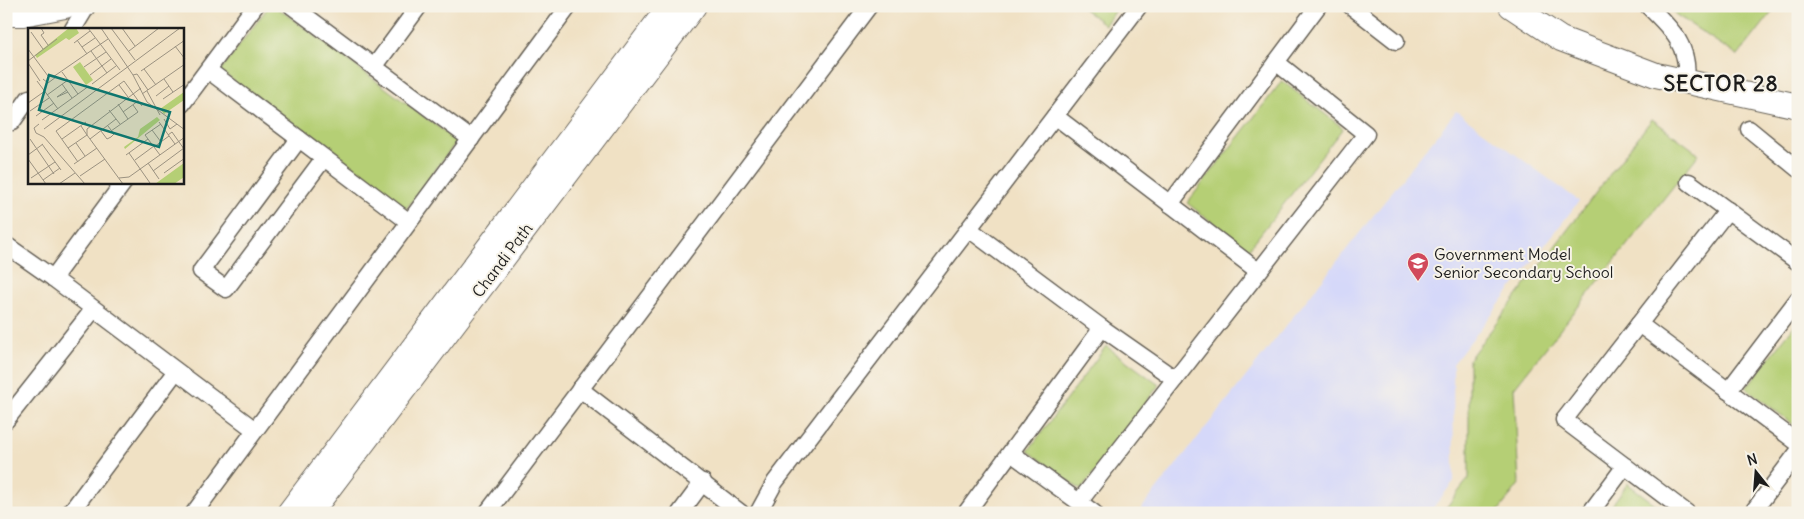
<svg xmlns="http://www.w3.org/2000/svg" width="1804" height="519" viewBox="0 0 1804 519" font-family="Delius,sans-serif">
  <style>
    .built { fill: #d5d8f9 }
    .green { fill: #b5cf75; stroke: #687648 }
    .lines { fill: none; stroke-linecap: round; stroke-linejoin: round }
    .street-casing { stroke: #666157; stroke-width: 19 }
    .secondary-casing { stroke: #666157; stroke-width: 26 }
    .street { stroke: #fff; stroke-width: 16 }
    .secondary { stroke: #fff; stroke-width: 24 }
    .labels { text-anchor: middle; stroke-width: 4; stroke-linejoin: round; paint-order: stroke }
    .poi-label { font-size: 16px; fill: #1c1c1c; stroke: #f7f3e8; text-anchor: start }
    .street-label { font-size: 16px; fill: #1c1c1c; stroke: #f7f3e8 }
    .district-label { font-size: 21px; font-weight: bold; letter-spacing: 1px; fill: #1c1c1c; stroke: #f7f3e8 }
    .inset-road { fill: none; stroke: #9b9281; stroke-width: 1 }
    .view { fill: #0f766e; fill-opacity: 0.15; stroke: #0f766e; stroke-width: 2.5 }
    .inset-edge { fill: none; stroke: #1c1c1c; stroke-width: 2.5 }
  </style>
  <rect width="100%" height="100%" fill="#f7f3e8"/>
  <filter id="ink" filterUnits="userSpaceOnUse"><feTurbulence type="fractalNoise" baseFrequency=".02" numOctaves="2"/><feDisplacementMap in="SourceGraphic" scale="10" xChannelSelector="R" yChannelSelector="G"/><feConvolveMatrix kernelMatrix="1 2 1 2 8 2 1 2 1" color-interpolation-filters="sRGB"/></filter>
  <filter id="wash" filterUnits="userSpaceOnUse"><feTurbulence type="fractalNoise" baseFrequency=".0096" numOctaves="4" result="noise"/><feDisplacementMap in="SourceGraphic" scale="20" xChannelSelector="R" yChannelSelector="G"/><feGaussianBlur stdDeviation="1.12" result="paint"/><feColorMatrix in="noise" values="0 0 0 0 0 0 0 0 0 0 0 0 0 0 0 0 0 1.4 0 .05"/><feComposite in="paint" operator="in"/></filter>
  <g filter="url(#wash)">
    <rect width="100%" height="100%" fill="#f0e1c4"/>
    <polygon class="built" points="1456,111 1579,201 1453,364 1454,481 1429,513 1138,513"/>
    <g class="green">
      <polygon points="269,6 275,6 457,141 406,209 220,71"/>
      <polygon points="1080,6 1118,6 1105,25"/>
      <polygon points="1663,6 1777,6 1738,56"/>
      <polygon points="1282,81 1343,128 1248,250 1187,203"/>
      <polygon points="1652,119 1699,154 1514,388 1519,484 1497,513 1442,513 1469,478 1469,359"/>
      <polygon points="1798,321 1798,428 1746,388"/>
      <polygon points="1106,346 1159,385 1081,490 1028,451"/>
      <polygon points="1628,483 1628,484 1667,513 1606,513"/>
    </g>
  </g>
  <g filter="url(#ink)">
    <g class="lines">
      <g class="street-casing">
        <g id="street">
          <polyline points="292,6 471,139"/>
          <polyline points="1351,6 1396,41"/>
          <path d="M1648,6C1672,29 1690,47 1686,81"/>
          <polyline points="73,29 87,6"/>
          <polyline points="374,67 419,6"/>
          <polyline points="208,70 409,222"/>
          <polyline points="182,104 255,6"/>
          <polyline points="1055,116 1258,271"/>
          <polyline points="6,122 12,122 29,98"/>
          <polyline points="1749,129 1798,169"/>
          <polyline points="299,139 201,271 226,289 324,158"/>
          <polyline points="1689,182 1798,262"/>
          <polyline points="1170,204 1318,6"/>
          <polyline points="969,229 1102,328 1175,379"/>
          <polyline points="6,245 53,278 255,430"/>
          <polyline points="53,278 124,182"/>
          <polyline points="1639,324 1798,443"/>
          <polyline points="580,389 741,513"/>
          <polyline points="1728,391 1798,299"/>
          <polyline points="6,420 93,310"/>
          <polyline points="1011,453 1094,513"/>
          <polyline points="1079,502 1366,134 1276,62"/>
          <polyline points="70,513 176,371"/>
          <polyline points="194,513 569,6"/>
          <polyline points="487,513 869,6"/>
          <polyline points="680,513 703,482"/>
          <polyline points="758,513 775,482 1139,6"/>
          <polyline points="966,513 1102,328"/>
          <polyline points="1590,513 1625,466"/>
          <polyline points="1687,513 1564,420 1728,210"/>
          <polyline points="1752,513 1798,452"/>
        </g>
      </g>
      <g class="secondary-casing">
        <g id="secondary">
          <polyline points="1511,6 1561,39 1656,75 1798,106"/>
          <polyline points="6,14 23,14 65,6"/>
          <polyline points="289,513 670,6"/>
          <polyline points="310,513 694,6"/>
        </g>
      </g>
      <use href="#street" class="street"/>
      <use href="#secondary" class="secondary"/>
    </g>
  </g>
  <defs>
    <g id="school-pin" transform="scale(1.125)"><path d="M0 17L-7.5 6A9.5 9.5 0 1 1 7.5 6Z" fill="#d1495b" stroke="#f7f3e8"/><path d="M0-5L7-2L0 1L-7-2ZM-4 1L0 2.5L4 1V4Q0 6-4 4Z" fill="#fff"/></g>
  </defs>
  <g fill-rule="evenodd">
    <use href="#school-pin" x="1418" y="263"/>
  </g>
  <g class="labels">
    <g class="poi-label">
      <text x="1434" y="260">Government Model<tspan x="1434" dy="18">Senior Secondary School</tspan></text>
    </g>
    <g class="street-label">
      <text transform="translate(502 260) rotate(-53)" y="6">Chandi Path</text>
    </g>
    <g class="district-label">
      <text x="1721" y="91">SECTOR 28</text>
    </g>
  </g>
  <g transform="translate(28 28)">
    <rect width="156" height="156" fill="#f0e1c4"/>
    <path d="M41,0H48L51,5L41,12L38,10L9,30L7,27ZM52,34L65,52L58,57L45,39ZM156,64V72L136,86L132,81ZM129,89L132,92L97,121L96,119L110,109L112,101ZM156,135V149L146,156H127Z" fill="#b5cf75"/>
    <path class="inset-road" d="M13,0L16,5L13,7L20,17M60,0L92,42M73,0L105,47L119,74L157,102M83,0L107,32M94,0L107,18M3,4L15,21M49,12L59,26M46,15L62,3M147,18L157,31M54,19L67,10M0,21L20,48L25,49L80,11M63,23L79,45M101,23L131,0M0,33L29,11M0,35L12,53M56,39L78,24M116,41L128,57M113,43L157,12M34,44L50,66M62,47L83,31M105,47L109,46L120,62M15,51L20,55L28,49M136,51L145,64M9,53L30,81M34,56L44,70M64,56L88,38M91,57L100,69M39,62L29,69L40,64M119,63L132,87M114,66L157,36M19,67L40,52M128,68L141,58M135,71L157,56M0,75L17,63M90,76L100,91M81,82L92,96M2,83L21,70M95,84L110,73M8,88L26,75M136,91L142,101L149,96M14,92L61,58M131,94L147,116M11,96L6,100L8,105L16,109L57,156M16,101L152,0M124,102L133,114M73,103L79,111L83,109L86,106L80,98M83,103L110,84L105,77M140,107L144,104L156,121M2,111L26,146M34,111L58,94M62,111L88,91M48,115L57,128M14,116L33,142M126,119L141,108M40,120L59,107L53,98M101,125L122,155M0,127L15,116M98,127L120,111M132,127L117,107L133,96M0,131L18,156M107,132L126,118M50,134L28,103L96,53L114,78M120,135L131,151M46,136L69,120M125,143L156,120M136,145L157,130M52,148L77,131M3,150L27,134M91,150L101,149L157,109M15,152L32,140M31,156L47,145M95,156L59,107V101L113,60"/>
    <path class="view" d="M21,47L142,84L131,119L11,82Z"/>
    <rect width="156" height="156" class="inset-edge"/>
  </g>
  <rect width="1804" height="519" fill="none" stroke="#f7f3e8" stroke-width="25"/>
  <g transform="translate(1756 472) rotate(343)" stroke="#f7f3e8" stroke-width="4" paint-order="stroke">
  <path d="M0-4L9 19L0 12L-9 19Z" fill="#1c1c1c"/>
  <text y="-8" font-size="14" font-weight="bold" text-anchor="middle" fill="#1c1c1c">N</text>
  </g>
</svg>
